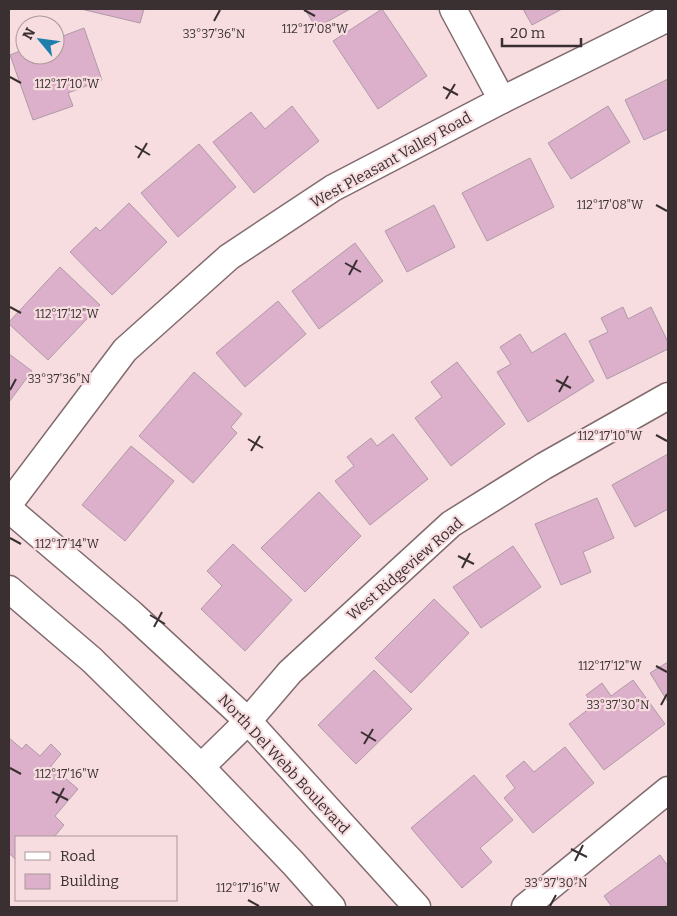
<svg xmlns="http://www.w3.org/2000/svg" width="677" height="916" viewBox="0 0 677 916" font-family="Bitter,serif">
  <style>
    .building { fill: #dcafca; stroke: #ae9ba6 }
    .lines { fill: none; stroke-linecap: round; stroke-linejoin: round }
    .minor-casing { stroke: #826b6e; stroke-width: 29 }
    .minor { stroke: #fff; stroke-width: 26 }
    .ticks { fill: none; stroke: #3a3031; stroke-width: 2 }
    .labels { text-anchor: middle; stroke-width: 4.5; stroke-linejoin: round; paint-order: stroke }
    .street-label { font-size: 15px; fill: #3a3031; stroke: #f7dde0 }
    .ticks-label { font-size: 12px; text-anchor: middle; fill: #3a3031; stroke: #f7dde0; stroke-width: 4.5; stroke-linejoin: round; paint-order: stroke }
  </style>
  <rect width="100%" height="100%" fill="#f7dde0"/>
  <g class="building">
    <polygon points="81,9 144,9 140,23"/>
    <polygon points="305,9 350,9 316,28"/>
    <polygon points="382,9 427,76 378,109 333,41"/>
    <polygon points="523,9 562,9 532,25"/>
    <polygon points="84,28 102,80 68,93 73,106 33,120 10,55 25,49 25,55 55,55 55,39"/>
    <polygon points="668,79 668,129 644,140 625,100"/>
    <polygon points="292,106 319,141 254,193 213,142 251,112 265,129"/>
    <polygon points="608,106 630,142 571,179 548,143"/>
    <polygon points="199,144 236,187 178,237 141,193"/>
    <polygon points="530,158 554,207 487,241 462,193"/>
    <polygon points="129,203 167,242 112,295 70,252 96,227 100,231"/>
    <polygon points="434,205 455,247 407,272 385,231"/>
    <polygon points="355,243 383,281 319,329 292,291"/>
    <polygon points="60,267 100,305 48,360 9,324 9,322"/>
    <polygon points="278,301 306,334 245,387 216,353"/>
    <polygon points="623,307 628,319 651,307 668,342 668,349 607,379 589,341 608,332 601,318"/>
    <polygon points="565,333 594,381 528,422 497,372 511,364 500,347 520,334 532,353"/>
    <polygon points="9,354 32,371 9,402"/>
    <polygon points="457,362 505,424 451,466 415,418 442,397 431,382"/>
    <polygon points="194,372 242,414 231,427 237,433 193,483 139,436"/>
    <polygon points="393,434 428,479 370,525 335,481 354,466 347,457 371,438 377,446"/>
    <polygon points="131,446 174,481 125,541 82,505"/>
    <polygon points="668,454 668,509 635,527 612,485"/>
    <polygon points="319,492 361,536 305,592 261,548"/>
    <polygon points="597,498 614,538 583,552 591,572 561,585 535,524"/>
    <polygon points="233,544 292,600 245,651 201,609 222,586 207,571"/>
    <polygon points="513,546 541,587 481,628 453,587"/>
    <polygon points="434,599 469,633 411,693 375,658"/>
    <polygon points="668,662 668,702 650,673"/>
    <polygon points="374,670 412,709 356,764 318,725"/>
    <polygon points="633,680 665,724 604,770 569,724 594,705 586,695 602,683 611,696"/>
    <polygon points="9,738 22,749 26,744 40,756 51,744 61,754 51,766 78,789 55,816 64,825 54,837 16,837 16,860 9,853"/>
    <polygon points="565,747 594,783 533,833 504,798 515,788 506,776 524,761 534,772"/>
    <polygon points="474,775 513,820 480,848 492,862 462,888 411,828"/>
    <polygon points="660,855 668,866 668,904 664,907 612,907 604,896"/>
  </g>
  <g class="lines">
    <g class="minor-casing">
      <g id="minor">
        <polyline points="453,9 502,100"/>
        <polyline points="9,504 125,350 229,257 333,188 502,100 668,18"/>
        <polyline points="9,509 132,614 248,721 417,907"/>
        <polyline points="9,589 92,660 201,767 293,863 332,907"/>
        <polyline points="201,767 248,721 290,672 451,524 544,466 668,396"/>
        <polyline points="525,907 668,790"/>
      </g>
    </g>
    <use href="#minor" class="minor"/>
  </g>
  <path class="ticks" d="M304,10L315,16M214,21L220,10M10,77L21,83M443,87L458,95M446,99L455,84M135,146L150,155M138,158L147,143M656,205L667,211M345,263L361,272M349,275L357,260M10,307L21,313M556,380L571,388M10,390L16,379M559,392L568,376M656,435L667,441M248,439L263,448M251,451L260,436M10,538L21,544M458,556L474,564M462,568L470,553M150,615L165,624M154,627L162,612M656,666L667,672M661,705L667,694M361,732L376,741M364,744L373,729M10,768L21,774M52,792L68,800M56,803L64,788M571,849L587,857M575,861L583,845M248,900L259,906M550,906L556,895"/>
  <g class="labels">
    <g class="street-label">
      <text transform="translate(391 160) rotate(-29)" y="5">West Pleasant Valley Road</text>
      <text transform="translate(405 569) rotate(-41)" y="5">West Ridgeview Road</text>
      <text transform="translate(284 764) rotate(47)" y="5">North Del Webb Boulevard</text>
    </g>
  </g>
  <g class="ticks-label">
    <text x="315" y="33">112°17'08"W</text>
    <text x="214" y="38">33°37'36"N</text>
    <text x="67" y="88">112°17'10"W</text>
    <text x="610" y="209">112°17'08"W</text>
    <text x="67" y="318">112°17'12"W</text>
    <text x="59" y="383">33°37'36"N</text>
    <text x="610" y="440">112°17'10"W</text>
    <text x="67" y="548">112°17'14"W</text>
    <text x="610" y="670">112°17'12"W</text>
    <text x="618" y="709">33°37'30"N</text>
    <text x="67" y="778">112°17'16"W</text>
    <text x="556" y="887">33°37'30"N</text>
    <text x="248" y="892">112°17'16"W</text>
  </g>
  <rect width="677" height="916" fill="none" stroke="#3a3031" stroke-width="20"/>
  <rect x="15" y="836" width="162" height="65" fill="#f7dde0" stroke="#ab989a"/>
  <rect x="25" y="852" width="25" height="8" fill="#ffffff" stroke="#ab989a"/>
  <text x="60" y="861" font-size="15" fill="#3a3031">Road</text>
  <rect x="25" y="874" width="25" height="15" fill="#dcafca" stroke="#ab989a"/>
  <text x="60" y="886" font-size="15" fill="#3a3031">Building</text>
  <g transform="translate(40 40) rotate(299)"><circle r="24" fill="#f7dde0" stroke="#ab989a"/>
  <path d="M0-4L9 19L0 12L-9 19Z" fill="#1e7fab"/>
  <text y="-8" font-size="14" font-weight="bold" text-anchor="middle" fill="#3a3031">N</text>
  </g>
  <path d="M502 38v8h79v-8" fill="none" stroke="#3a3031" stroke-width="2.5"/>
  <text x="510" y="38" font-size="15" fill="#3a3031" stroke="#f7dde0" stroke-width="4" paint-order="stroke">20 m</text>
</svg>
